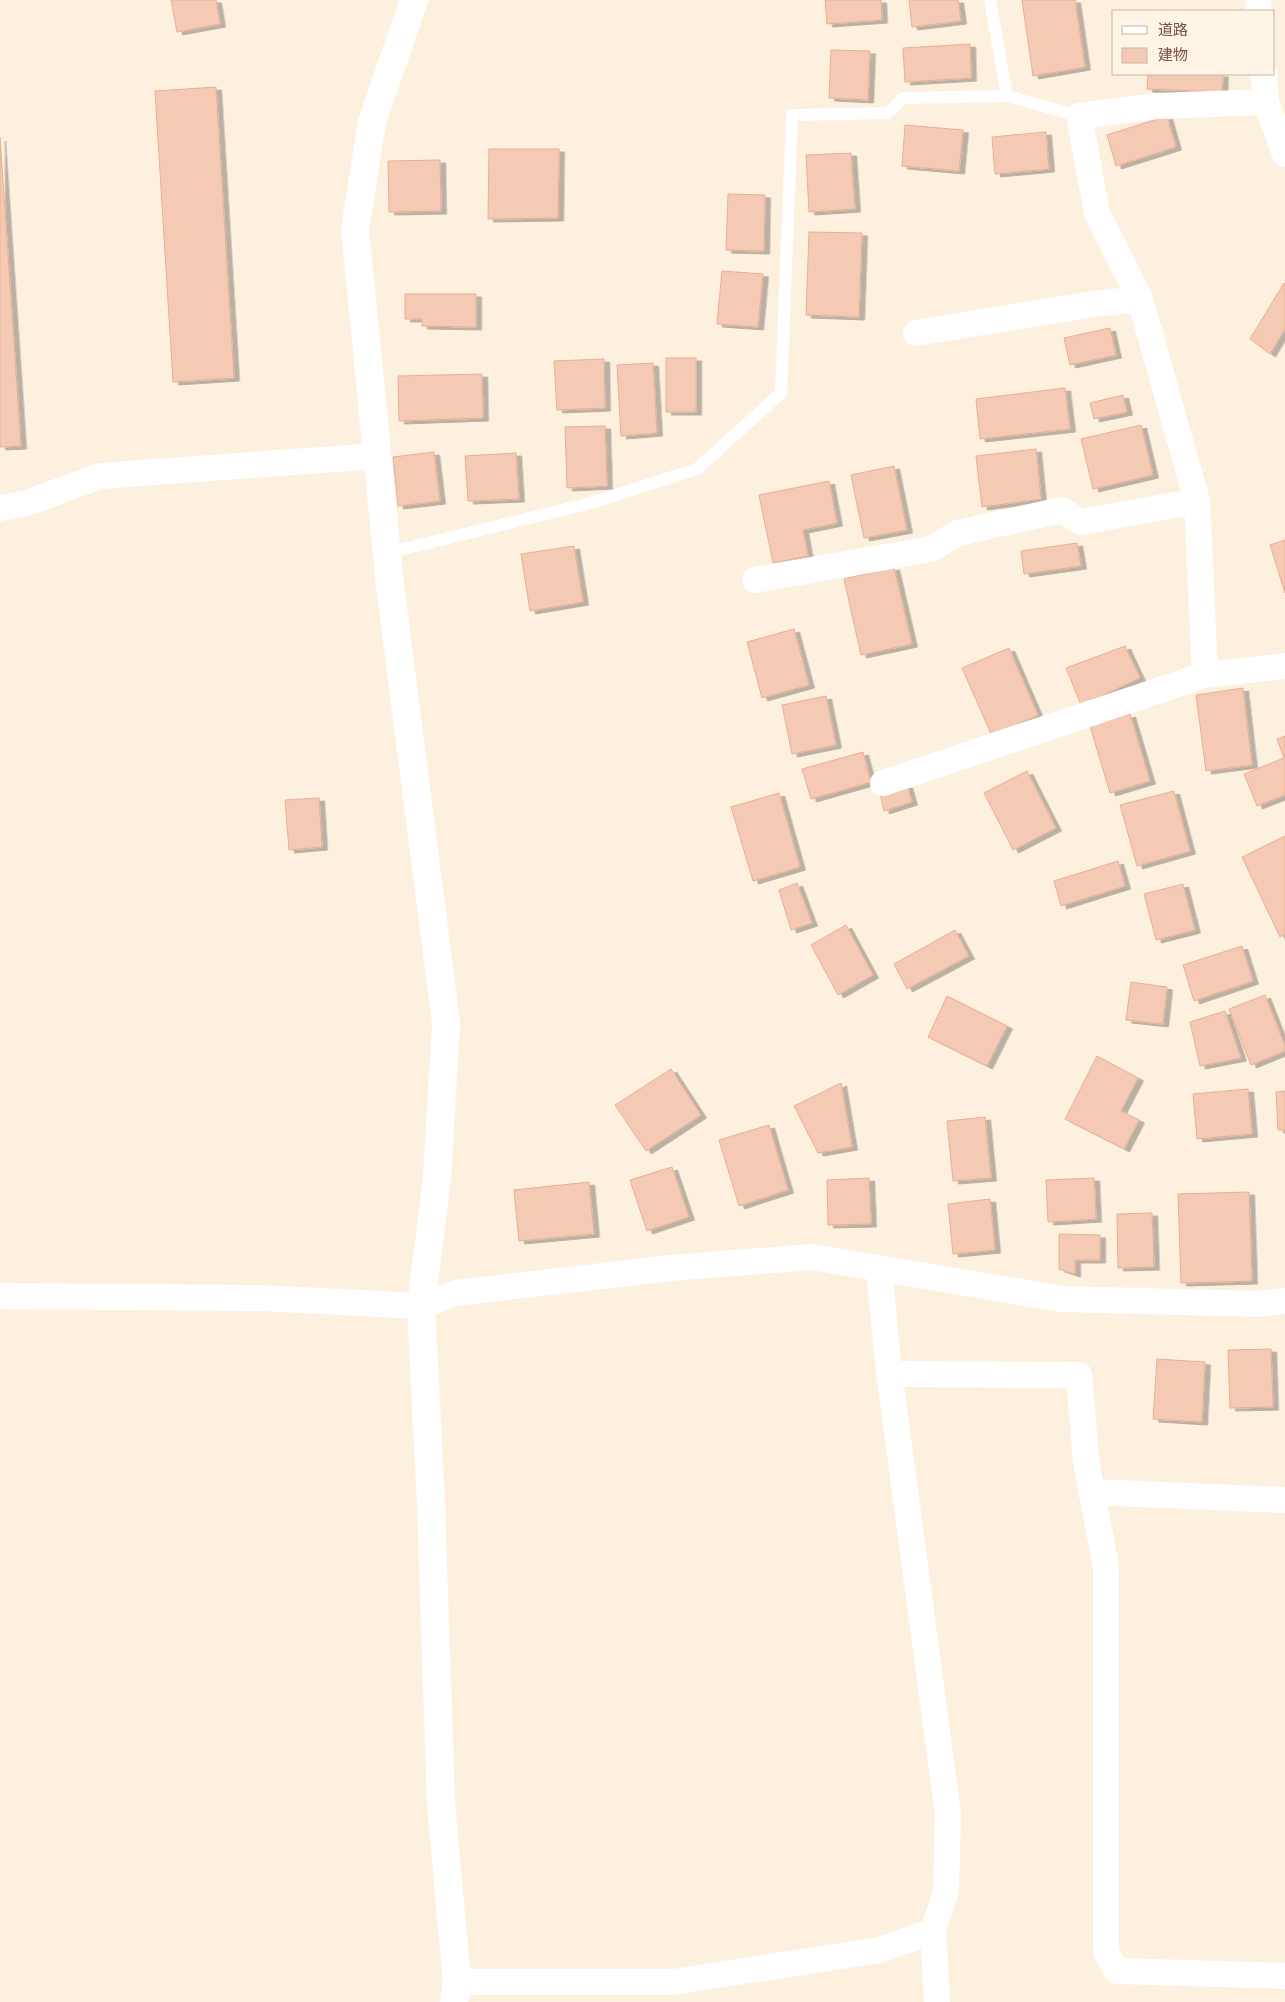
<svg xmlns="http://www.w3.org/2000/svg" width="1285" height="2002" viewBox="0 0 1285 2002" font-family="Signika,'Noto Sans JP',sans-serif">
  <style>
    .building { fill: #f5cab4; stroke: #e9ae93; filter: url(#shadow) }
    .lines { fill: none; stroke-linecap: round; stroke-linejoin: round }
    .service { stroke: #fff; stroke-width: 12 }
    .minor { stroke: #fff; stroke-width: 26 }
    .tertiary { stroke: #fff; stroke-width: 28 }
  </style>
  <defs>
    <filter id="shadow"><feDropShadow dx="5.5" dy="3" stdDeviation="0" flood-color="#0004"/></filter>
  </defs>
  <rect width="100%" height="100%" fill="#fef0de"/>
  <g class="building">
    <polygon points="171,0 216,0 220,24 177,32"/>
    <polygon points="825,0 881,0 882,20 827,24"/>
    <polygon points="909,0 958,0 961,21 912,27"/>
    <polygon points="1022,0 1075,0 1085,67 1033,76"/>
    <polygon points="970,44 971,78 905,82 903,48"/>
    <polygon points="831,50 870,51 868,100 829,98"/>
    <polygon points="1148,74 1223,74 1222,92 1147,89"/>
    <polygon points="216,87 234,378 173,382 155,91"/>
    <polygon points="1167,116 1176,147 1116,166 1107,135"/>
    <polygon points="905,125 963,130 959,171 902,166"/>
    <polygon points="1046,132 1049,169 995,174 992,137"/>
    <polygon points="0,138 21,446 0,447"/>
    <polygon points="489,149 559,149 558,218 488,219"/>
    <polygon points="851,153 855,209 809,212 806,155"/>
    <polygon points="440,160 441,211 389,212 388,161"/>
    <polygon points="728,194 765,195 764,251 726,250"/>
    <polygon points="809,232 862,233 859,317 806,315"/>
    <polygon points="722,271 763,274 758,327 717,324"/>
    <polygon points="1284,283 1285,284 1285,329 1270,354 1250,339"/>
    <polygon points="405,294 476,294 476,327 422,326 422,319 405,319"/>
    <polygon points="1110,328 1116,355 1070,365 1064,338"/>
    <rect x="666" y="358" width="30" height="54"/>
    <polygon points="604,359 605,408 557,410 554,361"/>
    <polygon points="653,363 657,433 621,436 617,365"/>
    <polygon points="482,374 483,418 399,421 398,376"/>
    <polygon points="1065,388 1070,429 980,439 976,399"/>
    <polygon points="1123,395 1127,412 1094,419 1090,403"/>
    <polygon points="1141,425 1153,475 1093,489 1081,439"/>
    <polygon points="605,426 607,486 567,488 565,427"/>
    <polygon points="1036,449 1041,499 982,507 976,456"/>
    <polygon points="434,452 440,501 398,506 393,457"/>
    <polygon points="516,453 519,499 468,501 465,456"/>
    <polygon points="894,466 907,530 864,538 851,475"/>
    <polygon points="829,481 837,523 803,530 808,556 773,563 759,495"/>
    <polygon points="1285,540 1285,593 1270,545"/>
    <polygon points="1077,543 1081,566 1024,574 1021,551"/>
    <polygon points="574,546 583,602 530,611 521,554"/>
    <polygon points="894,567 912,644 861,655 844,579"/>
    <polygon points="794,629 809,685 762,698 747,642"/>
    <polygon points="1125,646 1140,678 1081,705 1066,668"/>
    <polygon points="1009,648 1038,715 992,736 962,668"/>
    <polygon points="1243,688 1252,765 1206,771 1196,695"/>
    <polygon points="826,696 836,745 792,754 782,705"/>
    <polygon points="1130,714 1150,781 1110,793 1090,726"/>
    <polygon points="1285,736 1285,795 1257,806 1244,774 1284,758 1277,739"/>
    <polygon points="863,752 871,782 811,799 802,769"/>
    <polygon points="1027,771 1056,828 1013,850 984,793"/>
    <polygon points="907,785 912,802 884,811 880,793"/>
    <polygon points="1174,791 1190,851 1137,866 1120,805"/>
    <polygon points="779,793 800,867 753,881 731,807"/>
    <polygon points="319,798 322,847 289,850 285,800"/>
    <polygon points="1285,836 1285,934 1280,937 1242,857"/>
    <polygon points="1118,861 1125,886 1061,906 1054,881"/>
    <polygon points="797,883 812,923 791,930 779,890"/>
    <polygon points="1183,884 1195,930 1156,940 1144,894"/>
    <polygon points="846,925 873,975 838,995 811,945"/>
    <polygon points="955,930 969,956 907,989 894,964"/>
    <polygon points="1242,946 1253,981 1194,1001 1183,965"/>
    <polygon points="1131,982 1167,987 1163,1024 1126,1020"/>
    <polygon points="1265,995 1285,1046 1285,1051 1251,1065 1229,1009"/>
    <polygon points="947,996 1007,1026 987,1066 928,1037"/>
    <polygon points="1225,1011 1241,1058 1200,1066 1190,1022"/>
    <polygon points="1097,1056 1138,1078 1121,1111 1139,1120 1124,1149 1065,1119"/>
    <polygon points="671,1069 701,1115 646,1151 615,1105"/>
    <polygon points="841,1083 852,1147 818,1153 794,1106"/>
    <polygon points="1248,1089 1252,1134 1197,1139 1193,1094"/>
    <polygon points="1285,1091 1285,1130 1278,1130 1276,1092"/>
    <polygon points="985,1117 991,1178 953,1181 947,1121"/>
    <polygon points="769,1125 788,1190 739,1206 719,1140"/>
    <polygon points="672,1167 689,1217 647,1231 630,1180"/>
    <polygon points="869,1178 871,1224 828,1225 827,1180"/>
    <polygon points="1094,1178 1096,1219 1048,1222 1046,1180"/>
    <polygon points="589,1182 594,1234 519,1241 514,1190"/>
    <polygon points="1249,1192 1252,1281 1181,1283 1178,1194"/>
    <polygon points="990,1199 995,1250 953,1254 948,1204"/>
    <polygon points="1152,1213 1154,1267 1118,1268 1117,1214"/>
    <polygon points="1059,1234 1100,1235 1100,1260 1075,1260 1075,1274 1059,1269"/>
    <polygon points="1271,1349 1273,1407 1230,1408 1228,1350"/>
    <polygon points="1157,1359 1205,1362 1202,1422 1153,1419"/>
  </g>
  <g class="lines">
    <g class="service">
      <polyline points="990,0 1007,96 1079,116"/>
      <polyline points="387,553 591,503 697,469 781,393 792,115 888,113 903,98 1007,96"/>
    </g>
    <g class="minor">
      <polyline points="1258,0 1259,11"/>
      <polyline points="1264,74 1266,102 1285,154"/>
      <polyline points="1266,102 1157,106 1079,116 1097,213 1140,299 1197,501 1205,675 1285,666"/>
      <polyline points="916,333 1093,304 1140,299"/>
      <polyline points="0,508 27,503 100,476 377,456"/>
      <polyline points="755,580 931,549 958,533 1062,510 1081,522 1197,501"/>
      <polyline points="883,783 1205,675"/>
      <polyline points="0,1296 259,1298 421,1306 456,1293 671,1268 812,1257 1062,1299 1258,1304 1285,1301"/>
      <polyline points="889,1374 1079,1375 1086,1461 1106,1567 1106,1952 1117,1971 1285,1976"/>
      <polyline points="1091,1492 1285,1500"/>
      <polyline points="933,1931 937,2002"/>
      <polyline points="457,1982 673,1982 880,1950 933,1931 946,1892 948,1815 888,1363 879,1269"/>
    </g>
    <polyline class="tertiary" points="414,0 372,122 355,230 390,585 446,1023 437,1179 421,1306 431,1504 441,1804 457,1982 454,2002"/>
  </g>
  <rect x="1112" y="10" width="162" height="65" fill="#fff4e6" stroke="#c8b4a6"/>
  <rect x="1122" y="26" width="25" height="8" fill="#ffffff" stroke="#c8b4a6"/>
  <text x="1158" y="35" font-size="15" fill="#765345">道路</text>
  <rect x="1122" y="48" width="25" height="15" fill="#f5cab4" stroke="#c8b4a6"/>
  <text x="1158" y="60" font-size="15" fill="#765345">建物</text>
</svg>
